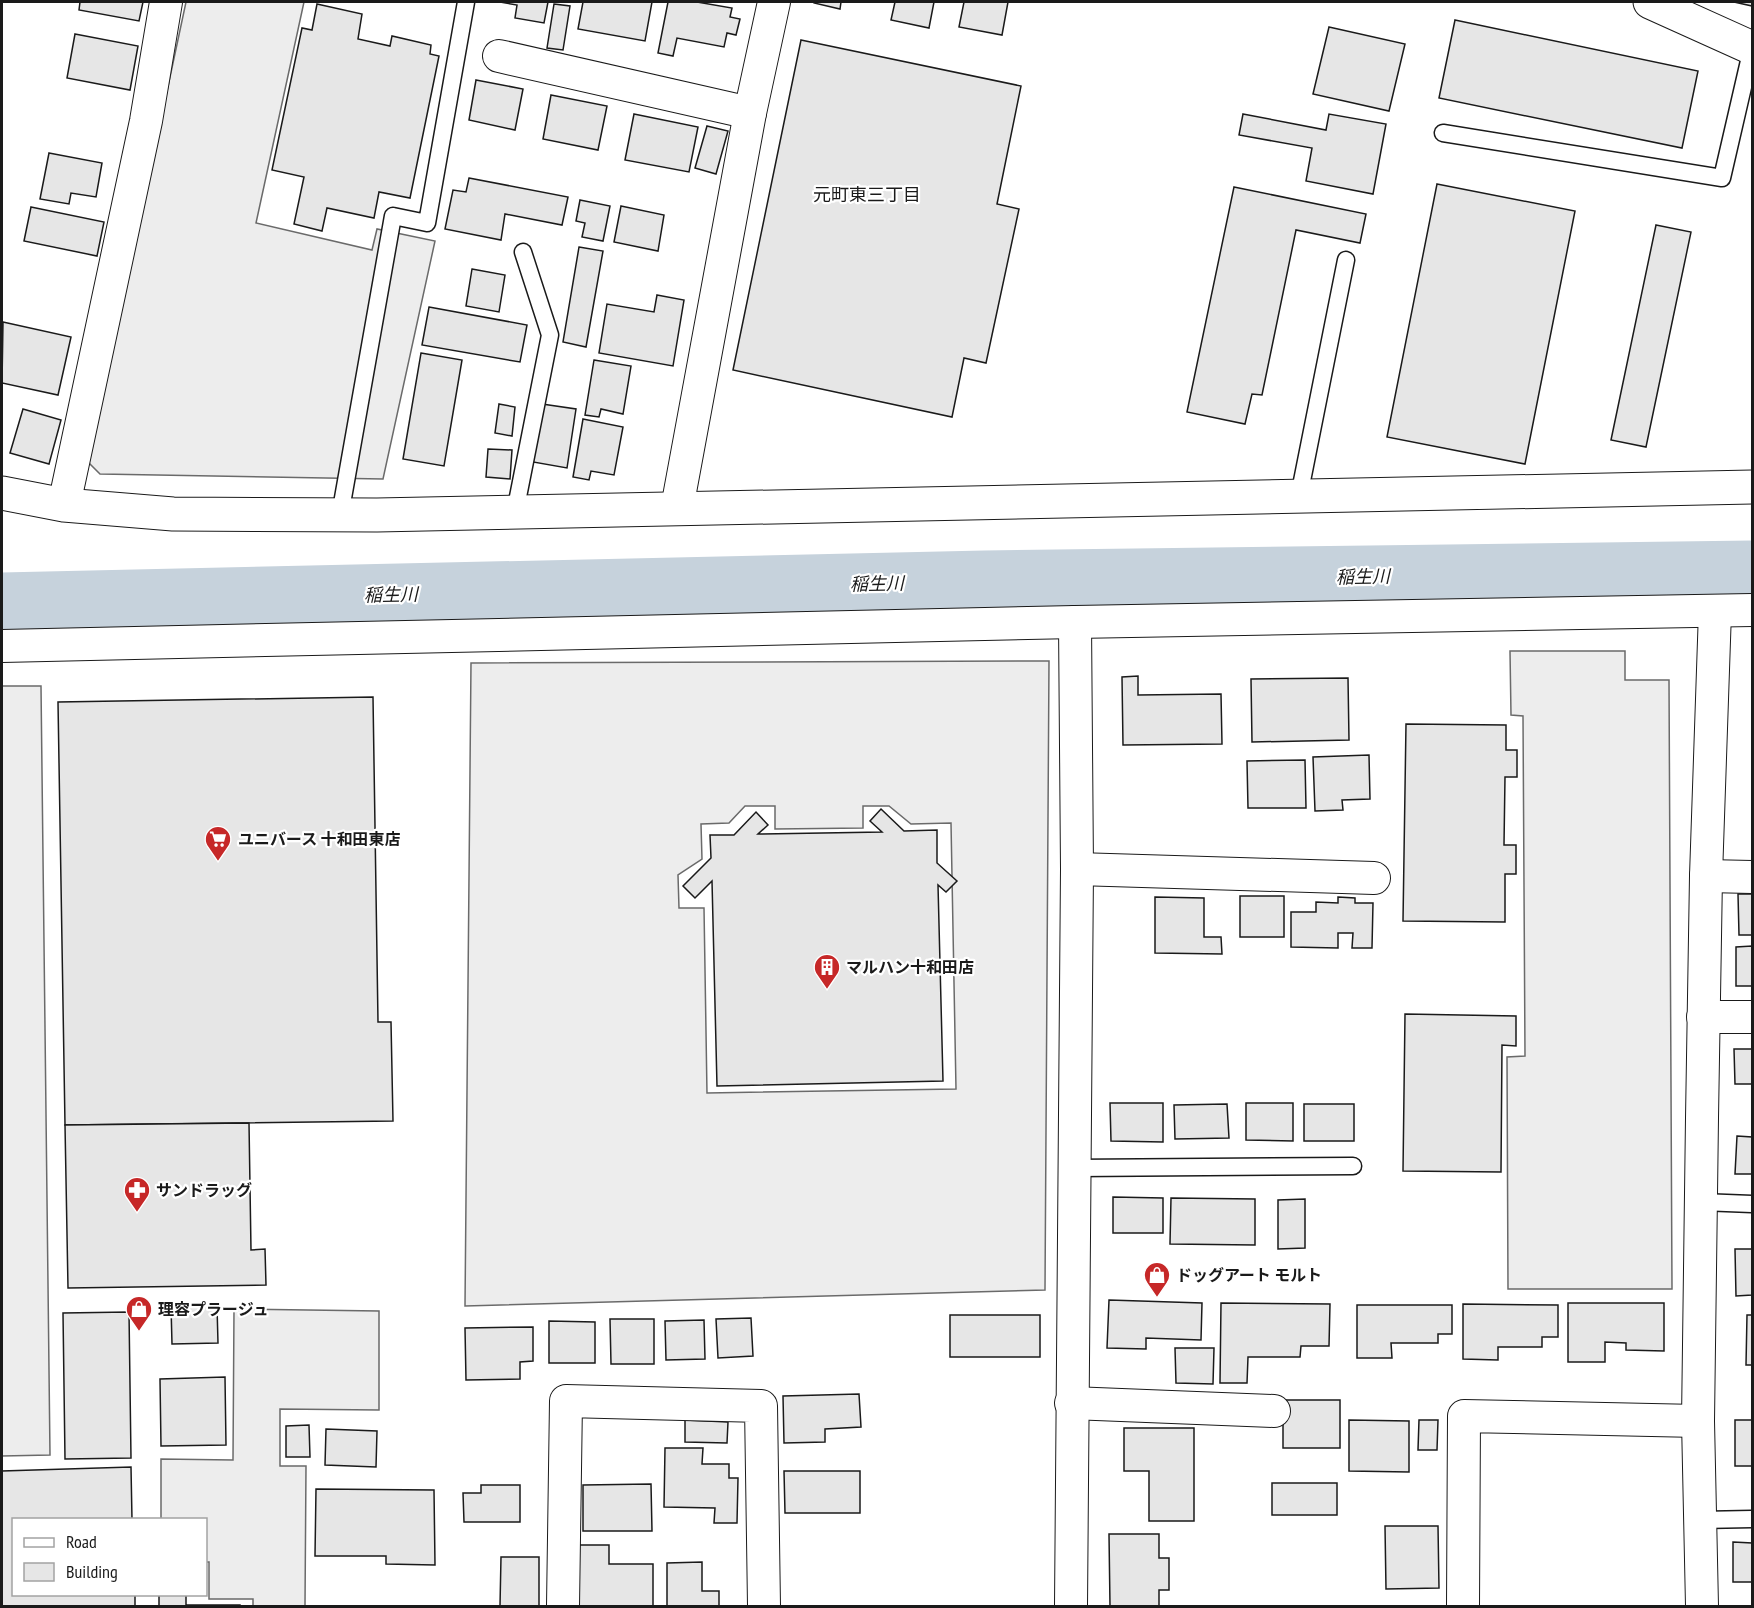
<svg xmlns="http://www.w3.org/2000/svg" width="1754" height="1608" viewBox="0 0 1754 1608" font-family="'PT Sans Narrow','Noto Sans JP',sans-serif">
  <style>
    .parking { fill: #ededed; stroke: #6a6a6a; stroke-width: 1.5; fill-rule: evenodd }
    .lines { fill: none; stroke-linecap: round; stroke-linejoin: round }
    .river { stroke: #c6d2dc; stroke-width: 63 }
    .building { fill: #e6e6e6; stroke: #1a1a1a; stroke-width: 1.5 }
    .lane-casing { stroke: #1a1a1a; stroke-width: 19 }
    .street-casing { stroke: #1a1a1a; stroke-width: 34 }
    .secondary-casing { stroke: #1a1a1a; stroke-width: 35 }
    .primary-casing { stroke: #1a1a1a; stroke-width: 35 }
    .lane { stroke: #fff; stroke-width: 16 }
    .street { stroke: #fff; stroke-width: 32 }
    .secondary { stroke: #fff; stroke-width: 33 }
    .primary { stroke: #fff; stroke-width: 33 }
    .labels { text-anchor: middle; stroke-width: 4.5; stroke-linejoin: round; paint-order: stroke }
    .poi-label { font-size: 16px; font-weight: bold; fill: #1a1a1a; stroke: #fff; text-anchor: start }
    .neighbourhood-label { font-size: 18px; fill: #1a1a1a; stroke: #fff }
    .water-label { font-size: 18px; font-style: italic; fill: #1a1a1a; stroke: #fff }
  </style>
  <rect width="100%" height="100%" fill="#fff"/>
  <g class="parking">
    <polygon points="186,2 304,2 256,223 372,250 377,229 435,241 383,479 100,474 88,462"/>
    <polygon points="1510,651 1625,651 1625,680 1669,680 1672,1289 1508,1289 1507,1057 1525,1056 1523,716 1511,715"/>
    <path d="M1049,661L1045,1290L465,1306L471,663ZM745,806H775V829L863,828V806H889L911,824L951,823L956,1089L707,1093L704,908H679L678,875L702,859L701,824L729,823Z"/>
    <polygon points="2,686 41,686 50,1455 2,1456"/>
    <polygon points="234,1309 379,1311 379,1410 280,1409 280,1466 306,1466 305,1606 253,1606 253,1599 209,1599 209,1562 206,1562 206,1520 161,1519 161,1459 233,1460"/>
  </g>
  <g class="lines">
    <polyline class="river" points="2,604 985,582 1752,572"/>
  </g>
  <g class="building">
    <polygon points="80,2 143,2 139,21 79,10"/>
    <polygon points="500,2 548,2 544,23 515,18 517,5"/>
    <polygon points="583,2 652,2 645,41 578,29"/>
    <polygon points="668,2 697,2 732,8 730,17 740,19 736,35 727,33 724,47 677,38 673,56 658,53"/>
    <polygon points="814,2 841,2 840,9 814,3"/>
    <polygon points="895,2 934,2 929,28 891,20"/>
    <polygon points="964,2 1008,2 1002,35 959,27"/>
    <polygon points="1734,2 1752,2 1752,6"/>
    <polygon points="317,4 362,14 358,39 390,46 392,36 431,45 430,54 439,56 410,198 379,192 374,218 327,208 322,231 294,224 304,177 272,170 302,28 312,30"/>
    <polygon points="554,4 570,6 563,50 547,48"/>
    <polygon points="1455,20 1698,71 1682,148 1439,98"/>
    <polygon points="1329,27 1405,44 1389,111 1313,94"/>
    <polygon points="75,34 138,46 130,90 67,78"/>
    <polygon points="801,40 1021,86 997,204 1019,209 986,363 964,358 952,417 733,370"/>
    <polygon points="476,80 523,89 515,130 469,120"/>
    <polygon points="551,95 607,106 598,150 543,139"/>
    <polygon points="634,114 698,127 689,172 625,160"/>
    <polygon points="1243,114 1326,130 1329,114 1386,124 1373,194 1306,181 1312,148 1239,135"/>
    <polygon points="707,126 728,131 716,174 695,168"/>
    <polygon points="49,153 102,163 96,197 71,193 69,204 40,199"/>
    <polygon points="469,178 568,197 562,225 505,214 501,240 445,229 453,190 466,192"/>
    <polygon points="1437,184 1575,211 1525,464 1387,437"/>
    <polygon points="1234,187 1366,214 1360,243 1296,230 1262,395 1252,394 1245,424 1187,412"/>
    <polygon points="580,200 610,206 603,241 582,237 585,223 576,221"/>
    <polygon points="621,206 664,215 658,251 614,242"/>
    <polygon points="31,207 104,222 97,256 24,241"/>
    <polygon points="1656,225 1691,232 1646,447 1611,440"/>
    <polygon points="579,247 603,251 586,347 563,342"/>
    <polygon points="472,269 505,275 499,312 466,306"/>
    <polygon points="657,295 684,300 673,366 599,353 607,304 654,312"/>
    <polygon points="429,307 527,325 520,362 422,345"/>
    <polygon points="3,322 71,337 58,395 2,383"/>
    <polygon points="421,353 462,360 444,466 403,459"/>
    <polygon points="594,360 631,366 623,414 601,409 599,417 585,415"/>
    <polygon points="499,404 515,407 512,436 495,433"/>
    <polygon points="542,404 576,409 567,468 533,462"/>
    <polygon points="23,409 61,420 49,464 10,453"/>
    <polygon points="583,419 623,427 614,475 591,471 589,480 573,477"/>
    <polygon points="488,449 512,450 510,479 486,477"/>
    <polygon points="1138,676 1138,695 1221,694 1222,744 1123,745 1122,677"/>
    <polygon points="1348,678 1349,740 1252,742 1251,679"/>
    <polygon points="373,697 378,1022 391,1022 393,1121 65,1125 58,702"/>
    <polygon points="1406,724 1506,725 1506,750 1517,750 1517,777 1505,777 1504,845 1516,845 1516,874 1505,874 1505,922 1403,921"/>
    <polygon points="1369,755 1370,799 1342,800 1343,810 1315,811 1313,757"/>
    <polygon points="1305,760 1306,808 1248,808 1247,761"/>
    <polygon points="881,809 904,831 937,830 937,863 957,881 946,892 938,885 943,1081 717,1086 712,881 695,898 683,886 711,858 710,835 734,835 756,812 768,825 758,834 882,832 870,821"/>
    <polygon points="1738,894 1752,894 1752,935 1739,935"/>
    <rect x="1240" y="896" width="44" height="41"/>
    <polygon points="1155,897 1204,898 1204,937 1221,937 1222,954 1155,953"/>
    <polygon points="1338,897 1355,898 1355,903 1373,903 1372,948 1352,948 1353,933 1338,933 1338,948 1291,947 1291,912 1316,912 1316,902 1338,903"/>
    <polygon points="1752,946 1752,986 1736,986 1736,947"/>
    <polygon points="1405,1014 1516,1016 1516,1046 1502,1045 1501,1172 1403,1171"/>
    <polygon points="1734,1049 1752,1049 1752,1084 1735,1084"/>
    <polygon points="1110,1103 1163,1103 1163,1142 1111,1141"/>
    <polygon points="1246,1103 1293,1103 1293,1141 1246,1140"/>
    <polygon points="1227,1104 1229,1138 1175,1139 1174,1105"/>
    <rect x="1304" y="1104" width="50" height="37"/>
    <polygon points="249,1123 251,1250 265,1249 266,1285 68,1288 65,1125"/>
    <polygon points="1737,1136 1752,1137 1752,1174 1735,1174"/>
    <polygon points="1113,1197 1163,1198 1163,1233 1113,1233"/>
    <polygon points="1171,1198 1255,1199 1255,1245 1170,1244"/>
    <polygon points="1305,1199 1305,1248 1278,1249 1278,1200"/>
    <polygon points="1735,1249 1752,1249 1752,1295 1736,1296"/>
    <polygon points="1109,1300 1202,1303 1201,1340 1146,1338 1146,1349 1107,1348"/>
    <polygon points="1221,1303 1330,1304 1329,1346 1301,1346 1300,1357 1248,1357 1247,1383 1220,1383"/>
    <polygon points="1568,1303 1664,1303 1664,1351 1626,1350 1626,1343 1605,1342 1605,1362 1568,1362"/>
    <polygon points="1463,1304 1558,1305 1558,1337 1542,1337 1542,1347 1498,1347 1498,1360 1463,1359"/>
    <polygon points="1357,1305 1452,1305 1452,1334 1438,1334 1438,1343 1391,1343 1392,1358 1357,1358"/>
    <polygon points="171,1306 217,1306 218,1343 172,1344"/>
    <polygon points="129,1312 131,1458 65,1459 63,1313"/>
    <rect x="950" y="1315" width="90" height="42"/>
    <polygon points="1747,1315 1752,1315 1752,1365 1746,1365"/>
    <polygon points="751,1318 753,1356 718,1358 716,1319"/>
    <polygon points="610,1319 654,1319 654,1364 611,1364"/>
    <polygon points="704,1320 705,1359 666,1360 665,1321"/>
    <polygon points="549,1321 595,1322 595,1363 549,1363"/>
    <polygon points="533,1327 533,1361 520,1362 520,1379 466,1380 465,1328"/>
    <polygon points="1175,1348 1214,1348 1213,1384 1176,1383"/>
    <polygon points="225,1377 226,1445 161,1446 160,1379"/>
    <polygon points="859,1394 861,1427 825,1429 825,1442 784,1443 783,1396"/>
    <rect x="1283" y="1400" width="57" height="48"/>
    <polygon points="685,1420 728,1422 727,1443 685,1442"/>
    <polygon points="1349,1420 1409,1421 1409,1472 1349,1471"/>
    <polygon points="1419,1420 1438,1420 1437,1450 1418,1450"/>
    <rect x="1735" y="1420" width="17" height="46"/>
    <polygon points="309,1425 310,1457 286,1457 286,1426"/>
    <polygon points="1124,1428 1194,1428 1194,1521 1149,1521 1149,1471 1124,1471"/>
    <polygon points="326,1429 377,1431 376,1467 325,1465"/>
    <polygon points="665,1448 703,1448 702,1464 729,1464 729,1478 738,1478 737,1523 714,1523 715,1508 664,1507"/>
    <polygon points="131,1467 132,1520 14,1520 14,1594 135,1594 135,1606 2,1606 2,1471"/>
    <polygon points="784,1471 860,1471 860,1513 785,1513"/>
    <rect x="1272" y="1483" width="65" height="32"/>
    <polygon points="651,1484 652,1531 583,1531 583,1485"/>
    <polygon points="481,1485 520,1485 520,1522 464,1522 463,1493 481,1493"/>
    <polygon points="316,1489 434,1490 435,1565 386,1564 386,1556 315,1556"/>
    <polygon points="1385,1526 1438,1526 1439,1588 1386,1589"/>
    <polygon points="1109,1534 1159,1534 1159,1558 1169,1558 1169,1590 1159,1590 1159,1606 1110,1606"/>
    <polygon points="1733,1542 1752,1543 1752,1582 1733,1582"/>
    <polygon points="578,1545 609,1545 609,1564 653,1564 653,1606 578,1606"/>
    <polygon points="501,1557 539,1557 539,1606 500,1606"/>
    <polygon points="702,1562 702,1591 719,1591 719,1606 667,1606 667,1563"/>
    <polygon points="159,1594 186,1594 186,1605 240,1605 240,1606 159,1606"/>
  </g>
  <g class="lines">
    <g class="lane-casing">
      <g id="lane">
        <polyline points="1443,133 1722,178 1752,48"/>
        <polyline points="1299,496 1346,260"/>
        <polyline points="515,512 550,335 523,252"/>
        <polyline points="340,515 393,216 427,223 466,2"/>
        <polyline points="1074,1168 1353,1166"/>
        <polyline points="1701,1202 1752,1204"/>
        <polyline points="1700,1520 1752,1519"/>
      </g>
    </g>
    <g class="street-casing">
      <g id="street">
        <polyline points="499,56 750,113"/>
        <polyline points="64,505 146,121 166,2"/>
        <polyline points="677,508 750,113 774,2"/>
        <polyline points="2,646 1075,622 1752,610"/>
        <polyline points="1077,869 1374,878"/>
        <polyline points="1706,876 1752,877"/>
        <polyline points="1703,1017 1752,1017"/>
        <polyline points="1071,1403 1274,1411"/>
        <polyline points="563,1606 566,1401 761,1406 764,1606"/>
        <polyline points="1071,1606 1077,869 1075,622"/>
        <polyline points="1463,1606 1464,1416 1698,1421"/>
        <polyline points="1702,1606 1698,1421 1702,1118 1706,876 1715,611"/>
      </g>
    </g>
    <g class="secondary-casing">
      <polyline id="secondary" points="2,493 64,505 173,514 377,515 1752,487"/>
    </g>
    <g class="primary-casing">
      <polyline id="primary" points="1650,2 1752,48"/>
    </g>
    <use href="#lane" class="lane"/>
    <use href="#street" class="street"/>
    <use href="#secondary" class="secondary"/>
    <use href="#primary" class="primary"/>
  </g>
  <defs>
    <g id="supermarket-pin" transform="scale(1.35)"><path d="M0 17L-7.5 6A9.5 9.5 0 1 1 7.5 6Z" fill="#c62828" stroke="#fff"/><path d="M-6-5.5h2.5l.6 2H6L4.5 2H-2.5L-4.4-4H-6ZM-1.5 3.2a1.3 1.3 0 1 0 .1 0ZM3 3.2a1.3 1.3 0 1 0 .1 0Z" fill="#fff"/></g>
    <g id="building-pin" transform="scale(1.35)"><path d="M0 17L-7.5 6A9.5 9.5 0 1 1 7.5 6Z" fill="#c62828" stroke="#fff"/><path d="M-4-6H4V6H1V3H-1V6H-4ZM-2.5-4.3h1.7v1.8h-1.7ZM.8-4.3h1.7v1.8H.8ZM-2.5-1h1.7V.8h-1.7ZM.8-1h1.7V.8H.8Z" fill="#fff"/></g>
    <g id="pharmacy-pin" transform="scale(1.35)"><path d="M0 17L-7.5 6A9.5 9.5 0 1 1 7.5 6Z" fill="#c62828" stroke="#fff"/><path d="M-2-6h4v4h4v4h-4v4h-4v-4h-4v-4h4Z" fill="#fff"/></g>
    <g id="shop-pin" transform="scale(1.35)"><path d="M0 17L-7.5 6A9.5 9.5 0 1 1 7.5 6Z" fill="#c62828" stroke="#fff"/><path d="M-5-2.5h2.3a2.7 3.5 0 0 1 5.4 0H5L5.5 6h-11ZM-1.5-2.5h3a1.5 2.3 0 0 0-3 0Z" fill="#fff"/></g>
  </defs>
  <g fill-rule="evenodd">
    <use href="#supermarket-pin" x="218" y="839"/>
    <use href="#building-pin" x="827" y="967"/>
    <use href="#pharmacy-pin" x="137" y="1190"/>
    <use href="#shop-pin" x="1157" y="1275"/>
    <use href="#shop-pin" x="139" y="1309"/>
  </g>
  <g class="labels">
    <g class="poi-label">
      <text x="238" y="845">ユニバース 十和田東店</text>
      <text x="846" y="973">マルハン十和田店</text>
      <text x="156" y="1196">サンドラッグ</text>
      <text x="1176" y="1281">ドッグアート モルト</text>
      <text x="158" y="1315">理容プラージュ</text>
    </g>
    <g class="neighbourhood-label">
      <text x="867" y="201">元町東三丁目</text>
    </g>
    <g class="water-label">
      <text transform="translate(1363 577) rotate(-1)" y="6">稲生川</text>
      <text transform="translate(877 584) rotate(-1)" y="6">稲生川</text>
      <text transform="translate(391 595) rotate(-1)" y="6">稲生川</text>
    </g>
  </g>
  <rect width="1754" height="1608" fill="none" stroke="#1a1a1a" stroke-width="6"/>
  <rect x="12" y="1518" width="195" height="78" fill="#ffffff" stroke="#a3a3a3" stroke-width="1.5"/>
  <rect x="24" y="1538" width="30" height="9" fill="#ffffff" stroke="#a3a3a3" stroke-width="1.5"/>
  <text x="66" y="1548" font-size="18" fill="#1a1a1a">Road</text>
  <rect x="24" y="1563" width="30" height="18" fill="#e6e6e6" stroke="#a3a3a3" stroke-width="1.5"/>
  <text x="66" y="1578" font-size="18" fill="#1a1a1a">Building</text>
</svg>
